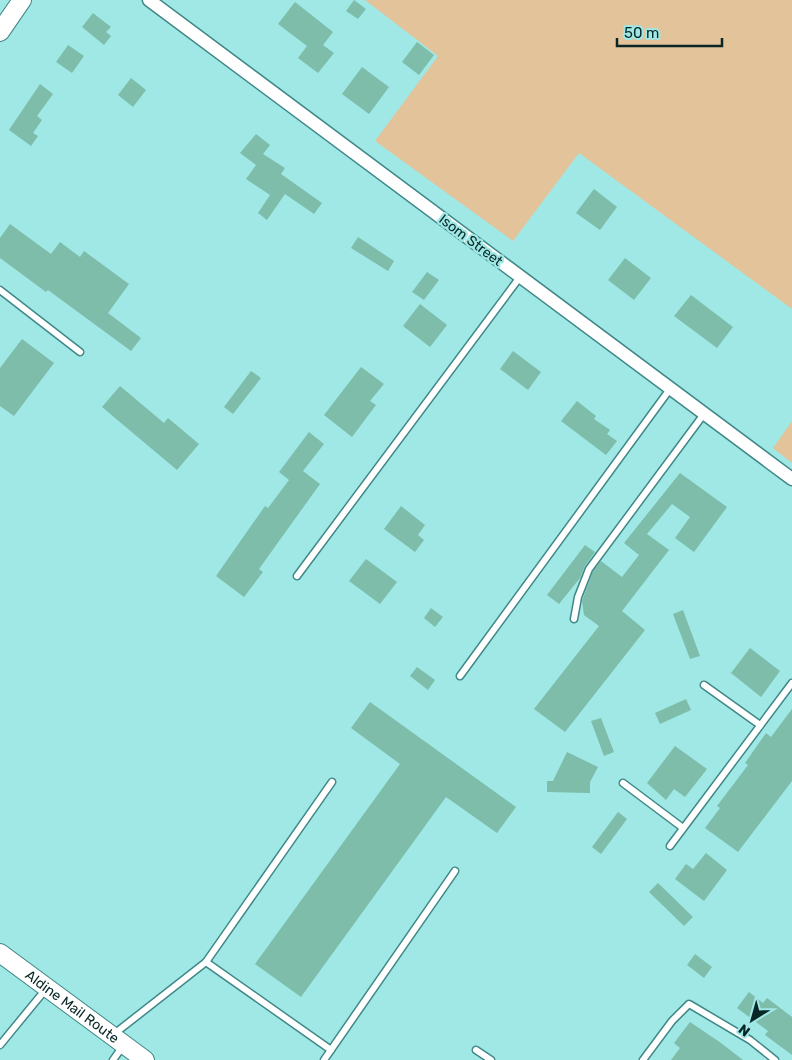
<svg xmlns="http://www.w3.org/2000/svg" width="792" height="1060" viewBox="0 0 792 1060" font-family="Rubik,sans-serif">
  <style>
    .green { fill: #e3c39a }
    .building { fill: #7dbdaa }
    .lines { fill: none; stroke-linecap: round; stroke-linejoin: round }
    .service-casing { stroke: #408887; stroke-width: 9 }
    .minor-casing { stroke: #408887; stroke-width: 15 }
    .secondary-casing { stroke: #408887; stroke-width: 20 }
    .service { stroke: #fff; stroke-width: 6 }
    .minor { stroke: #fff; stroke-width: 12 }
    .secondary { stroke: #fff; stroke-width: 18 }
    .labels { text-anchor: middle; stroke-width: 4.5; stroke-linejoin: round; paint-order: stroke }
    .street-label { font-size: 14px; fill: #072625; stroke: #9fe8e6 }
  </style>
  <rect width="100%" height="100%" fill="#9fe8e6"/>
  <g class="green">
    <polygon points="365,0 792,0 792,309 579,153 513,241 375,141 438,56"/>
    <polygon points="792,421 792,463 773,448"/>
  </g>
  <g class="building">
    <polygon points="354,0 366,9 358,19 346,11"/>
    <polygon points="295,2 333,32 323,45 334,53 318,73 298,58 307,46 278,24"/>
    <polygon points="93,13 111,27 106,32 111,36 104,45 82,27"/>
    <polygon points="417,42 434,55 419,75 402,62"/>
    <polygon points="68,45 84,56 72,73 56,62"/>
    <polygon points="362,67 389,87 369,114 342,94"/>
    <polygon points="131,78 146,90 133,107 118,95"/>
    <polygon points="40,84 53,94 37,116 42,120 33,133 38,136 31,146 9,130"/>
    <polygon points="256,134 270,145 263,154 285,168 281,174 322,203 314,214 285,194 267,220 258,213 270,195 246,179 256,165 240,153"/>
    <polygon points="594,189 617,207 600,230 576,213"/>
    <polygon points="10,224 51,254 60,242 80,257 84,251 129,284 108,313 141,338 131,351 48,290 46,292 0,258 0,238"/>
    <polygon points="358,237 394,261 388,271 351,248"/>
    <polygon points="625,258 651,278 634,300 608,280"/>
    <polygon points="427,272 439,280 424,300 412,292"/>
    <polygon points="691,295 733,327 717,348 674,316"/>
    <polygon points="420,304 447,325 430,347 403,326"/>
    <polygon points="22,339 54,363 14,416 0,406 0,368"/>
    <polygon points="513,351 541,372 528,390 500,369"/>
    <polygon points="361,367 384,384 370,401 376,405 352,437 324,415"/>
    <polygon points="251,371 261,378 233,414 224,407"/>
    <polygon points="120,386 164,423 168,418 199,444 177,470 102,407"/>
    <polygon points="577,401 596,416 594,419 610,430 607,434 617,441 606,455 561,421"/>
    <polygon points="309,432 324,444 303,471 320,484 259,569 263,572 244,597 216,576 265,506 268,508 289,480 279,472"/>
    <polygon points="680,473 727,507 694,552 675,538 690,517 672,504 647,534 669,550 622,611 645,630 565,732 534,709 599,626 584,615 582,601 593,571 601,561 622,577 639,555 624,543"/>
    <polygon points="401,506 425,525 418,535 424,540 415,552 384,529"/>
    <polygon points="585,545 595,552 585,566 580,578 559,604 547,595"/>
    <polygon points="366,559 397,582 380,604 349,581"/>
    <polygon points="431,608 443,617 435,627 424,618"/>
    <polygon points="683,610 700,656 690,659 673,614"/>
    <polygon points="750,648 780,671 761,697 731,673"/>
    <polygon points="417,667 435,680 428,690 410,676"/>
    <polygon points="686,699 691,710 660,724 655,713"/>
    <polygon points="370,702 516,807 497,833 446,797 301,997 255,964 400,764 351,728"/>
    <polygon points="792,709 792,781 738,852 705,828 720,808 717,806 748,765 745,763 766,733 771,737"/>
    <polygon points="601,718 614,752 604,756 591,721"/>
    <polygon points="675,746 707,769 685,797 674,789 666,800 647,783"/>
    <polygon points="567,752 598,767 590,782 590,793 547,792 547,781 553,781"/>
    <polygon points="618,812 627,819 601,854 592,847"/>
    <polygon points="706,853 727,870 704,901 675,879 686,864 693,869"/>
    <polygon points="658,883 693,917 684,926 649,892"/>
    <polygon points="695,954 712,967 704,978 687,965"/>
    <polygon points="749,992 763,1003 767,998 792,1017 792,1055 765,1035 768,1031 737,1008"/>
    <polygon points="690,1022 721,1043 743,1060 671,1060 680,1048 674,1043"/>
  </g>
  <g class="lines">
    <g class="service-casing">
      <g id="service">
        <polyline points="0,290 80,352"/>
        <polyline points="297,576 520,277"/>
        <polyline points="574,619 578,597 589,569 704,414"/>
        <polyline points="460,676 670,389"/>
        <polyline points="704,685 760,725"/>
        <polyline points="623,783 683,828"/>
        <polyline points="670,846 792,683"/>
        <polyline points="206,962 331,1050"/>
        <polyline points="114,1034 206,962 332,782"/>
        <polyline points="0,1045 46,989"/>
        <polyline points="476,1050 491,1060"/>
        <polyline points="113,1060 123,1046"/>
        <polyline points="324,1060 455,871"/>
        <polyline points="643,1060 672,1021 689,1004 750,1040 775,1060"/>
      </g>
    </g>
    <g class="minor-casing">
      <polyline id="minor" points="149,0 792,479"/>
    </g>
    <g class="secondary-casing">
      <g id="secondary">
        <polyline points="0,32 22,0"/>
        <path id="s1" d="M0,953L145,1060"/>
      </g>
    </g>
    <use href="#service" class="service"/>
    <use href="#minor" class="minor"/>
    <use href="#secondary" class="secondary"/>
  </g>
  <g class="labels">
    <g class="street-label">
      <text transform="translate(471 240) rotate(37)" y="5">Isom Street</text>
      <text dy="5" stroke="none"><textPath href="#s1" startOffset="90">Aldine Mail Route</textPath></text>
    </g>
  </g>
  <g transform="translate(752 1020) rotate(217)" stroke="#9fe8e6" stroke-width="4" paint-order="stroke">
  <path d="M0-4L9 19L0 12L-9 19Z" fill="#072625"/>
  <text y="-8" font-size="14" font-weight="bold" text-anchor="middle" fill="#072625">N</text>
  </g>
  <path d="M617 38v8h105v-8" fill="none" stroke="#072625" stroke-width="2.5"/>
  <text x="624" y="38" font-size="15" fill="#072625" stroke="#9fe8e6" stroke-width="4" paint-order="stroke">50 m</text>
</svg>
